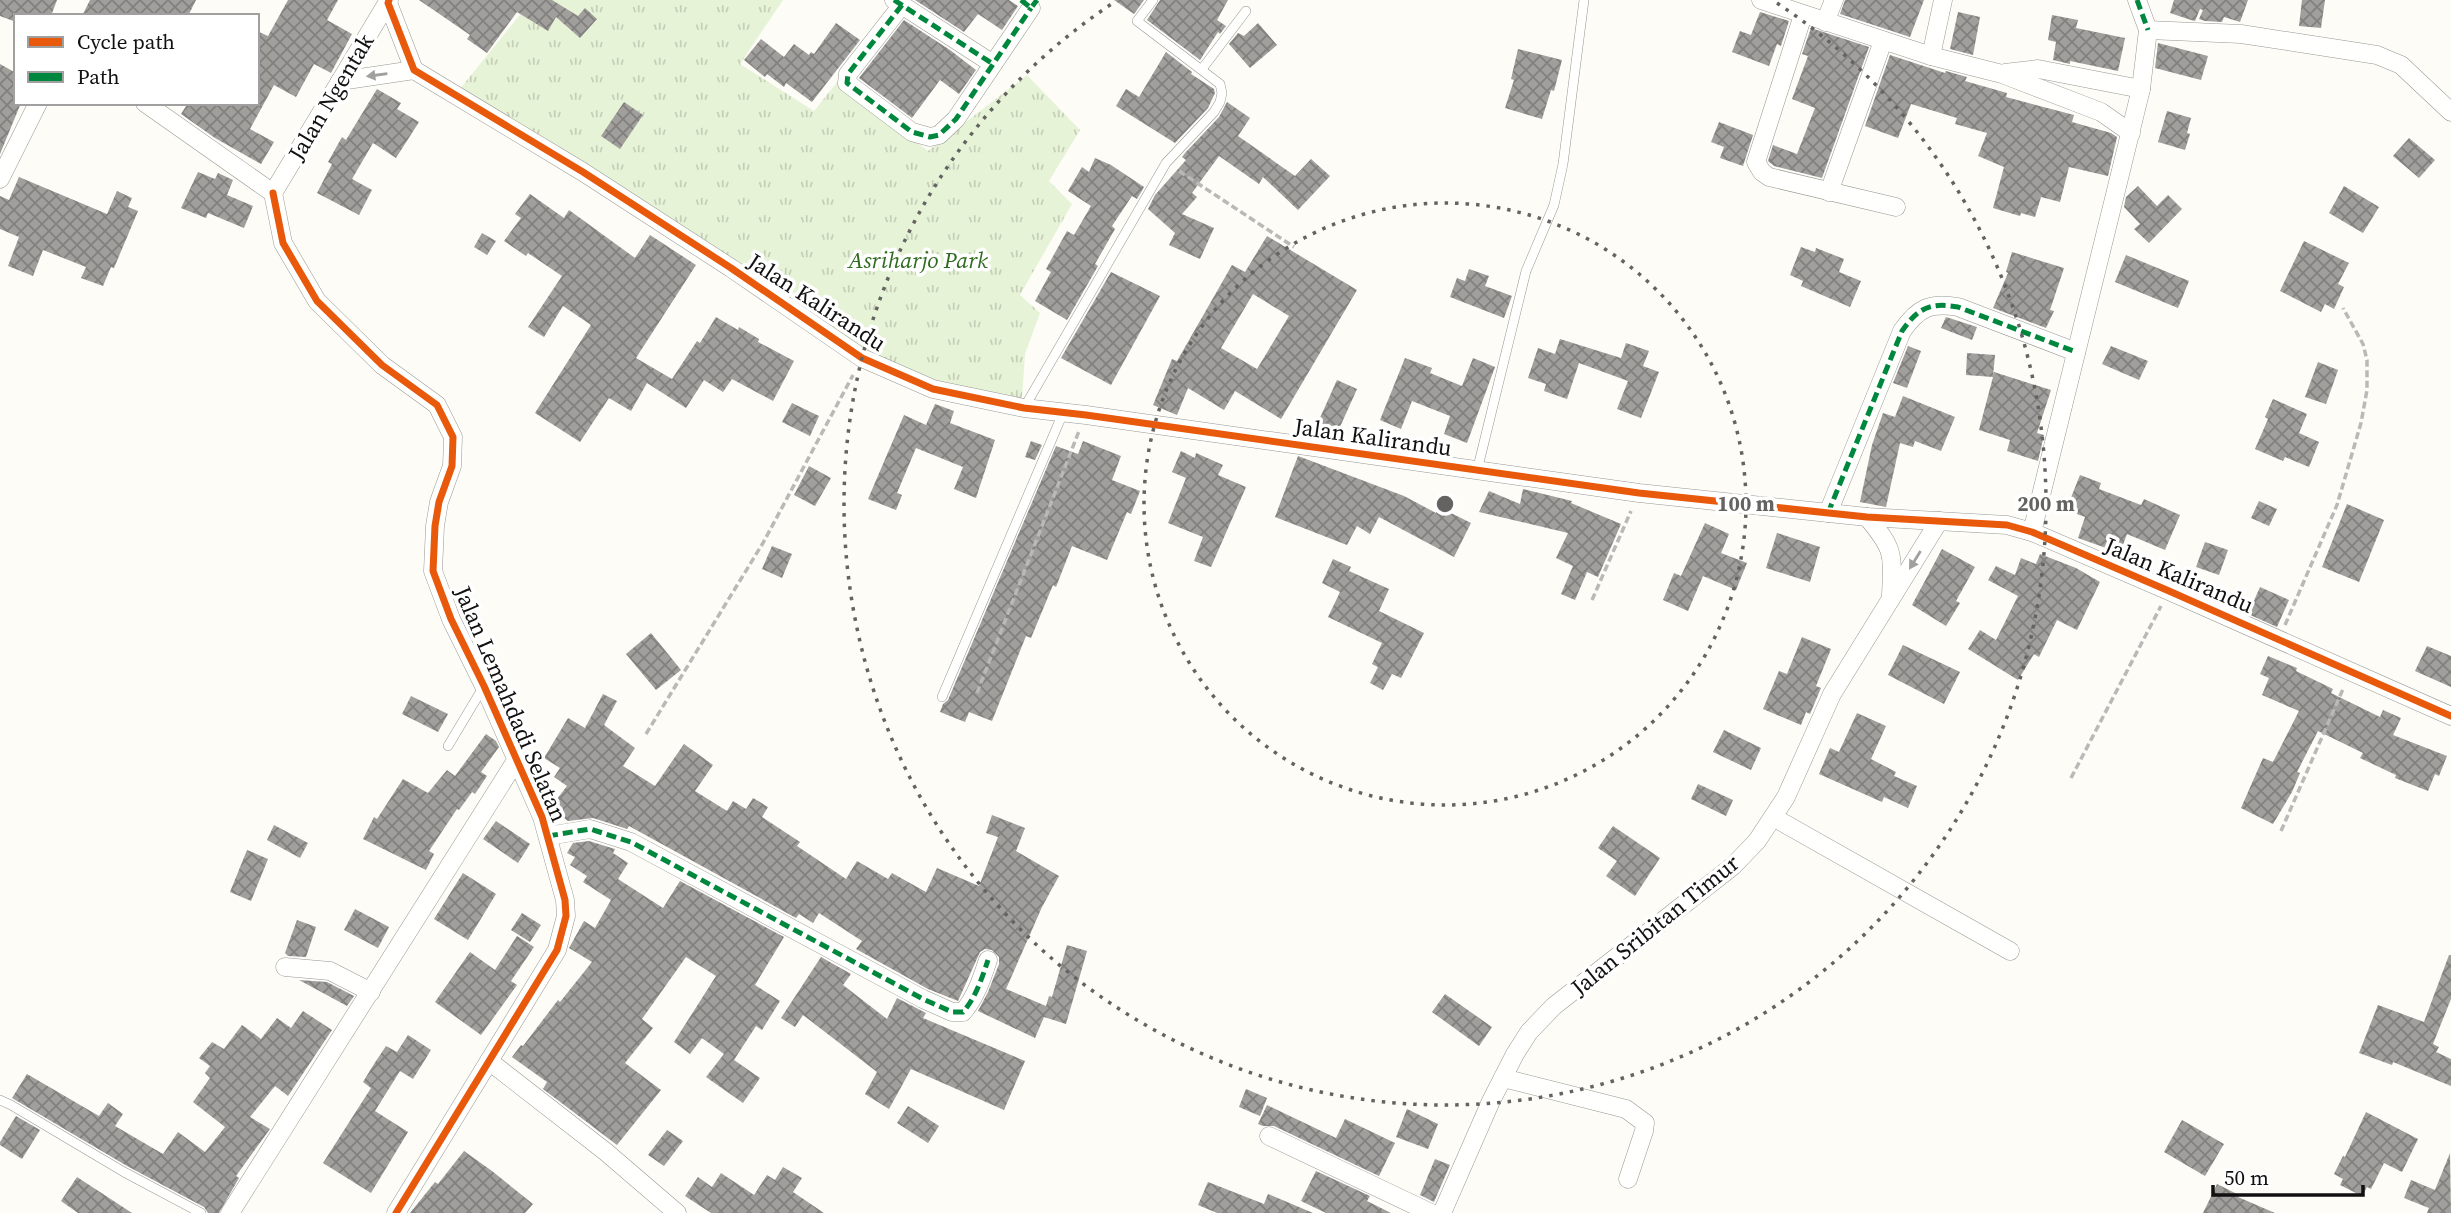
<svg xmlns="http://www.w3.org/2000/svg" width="2451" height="1213" viewBox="0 0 2451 1213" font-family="'Source Serif 4',serif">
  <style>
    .grass { fill: url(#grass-tufts) }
    .building { fill: url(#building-cross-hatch); fill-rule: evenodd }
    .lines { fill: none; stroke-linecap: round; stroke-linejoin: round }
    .lane-casing { stroke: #979795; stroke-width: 10 }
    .street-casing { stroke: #979795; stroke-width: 19 }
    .path { stroke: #b9b9b8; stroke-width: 3.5; stroke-dasharray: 7 3.5; stroke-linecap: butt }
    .lane { stroke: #fffffe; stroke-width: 9 }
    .street { stroke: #fffffe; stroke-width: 18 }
    .quiet { stroke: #00873e; stroke-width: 5; stroke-dasharray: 10 5; stroke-linecap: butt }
    .cycleway-casing { stroke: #fff; stroke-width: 11 }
    .cycleway { stroke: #e8590c; stroke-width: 7 }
    .oneway { fill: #a0a09f }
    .ring { fill: none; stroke: #646362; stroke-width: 3.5; stroke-dasharray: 3.5 7 }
    .labels { text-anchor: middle; stroke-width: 7; stroke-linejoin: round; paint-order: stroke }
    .street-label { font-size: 23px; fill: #111; stroke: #fff }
    .park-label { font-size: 23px; font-style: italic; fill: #2f6b1f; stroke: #fff }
    .centre { fill: #646362; stroke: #fff; stroke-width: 3.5 }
    .ring-label { font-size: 21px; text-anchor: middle; font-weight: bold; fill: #646362; stroke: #fff; stroke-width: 7; stroke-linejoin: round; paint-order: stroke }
  </style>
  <defs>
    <pattern id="grass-tufts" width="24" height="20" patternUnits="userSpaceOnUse" patternTransform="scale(1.75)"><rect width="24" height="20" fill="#e7f3d7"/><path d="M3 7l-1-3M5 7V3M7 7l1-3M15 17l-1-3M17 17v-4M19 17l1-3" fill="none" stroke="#c5cfb8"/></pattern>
    <pattern id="building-cross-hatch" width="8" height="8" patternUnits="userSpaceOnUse" patternTransform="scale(1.75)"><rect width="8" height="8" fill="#a19f9c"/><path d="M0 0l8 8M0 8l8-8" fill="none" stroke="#82807e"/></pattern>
  </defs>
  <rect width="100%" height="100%" fill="#fdfcf7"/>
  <polygon class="grass" points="532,0 783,0 740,64 814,111 838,81 928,151 1027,75 1080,130 1049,181 1072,204 1020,295 1040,313 1025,354 1022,398 948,388 863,356 459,90"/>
  <g class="building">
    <polygon points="0,0 57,0 51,16 16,16 16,22 0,16"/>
    <polygon points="90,0 196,0 188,16 82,16"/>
    <polygon points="288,0 338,0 327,20 352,34 331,73 314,64 296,97 274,85 250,129 274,142 261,164 215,138 181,114 188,103 257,103 257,31 268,36"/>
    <polygon points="419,0 552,0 578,16 585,8 597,19 580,38 556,17 548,31 517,12 487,53 467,39 470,35"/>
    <polygon points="915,0 1009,0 1018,6 1002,30 978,14 964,32"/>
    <polygon points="1114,0 1144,0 1134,14"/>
    <polygon points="1160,0 1228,0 1217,20 1226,26 1220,34 1218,32 1200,60 1147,20"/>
    <polygon points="1845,0 1924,0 1910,37 1840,14"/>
    <polygon points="2174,0 2248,0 2240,22 2224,17 2222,22 2205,21 2199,19 2203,10 2200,9 2195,21 2191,20 2170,13"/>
    <polygon points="2302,0 2325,0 2321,28 2299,26"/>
    <polygon points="1760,12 1789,21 1781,46 1777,44 1769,66 1732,52 1740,31 1751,35"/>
    <polygon points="1958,12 1980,17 1973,55 1950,49"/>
    <polygon points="2052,15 2078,20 2076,28 2125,38 2118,71 2070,61 2070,64 2053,60 2056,42 2048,40"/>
    <polygon points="904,20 950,50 976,70 959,94 940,80 912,118 859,78"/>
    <polygon points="836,23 860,40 812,102 786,83 784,87 767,74 765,77 744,60 761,39 784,57 794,44 809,55 811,52 814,54"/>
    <polygon points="1258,23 1277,45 1250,68 1229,44 1238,33 1244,36"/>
    <polygon points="1811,28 1869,47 1822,178 1774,166 1768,161 1773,145 1797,154 1815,108 1792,99 1808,56 1802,54"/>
    <polygon points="2158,43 2208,56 2201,80 2155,68"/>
    <polygon points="1518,49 1562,60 1554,91 1551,90 1542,119 1505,108 1514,80 1511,79"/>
    <polygon points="1166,52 1192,72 1191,74 1214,89 1215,93 1208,108 1175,143 1116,106 1126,89 1139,97"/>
    <polygon points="1890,55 1945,73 1946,71 1967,77 1965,81 2007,93 2006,97 2074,115 2072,122 2111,133 2117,137 2108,176 2069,167 2060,202 2041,197 2035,217 2021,213 2020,216 1993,208 2004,167 1978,156 1987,133 1955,124 1957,118 1911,104 1898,138 1865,126"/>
    <polygon points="0,64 16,73 16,103 21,103 0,154"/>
    <polygon points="377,89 401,103 397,109 419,122 396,158 373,143 352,179 372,190 359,215 317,193 332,164 328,162 342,137 346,140"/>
    <polygon points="624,102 643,115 620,149 601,136"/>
    <polygon points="1227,102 1250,118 1238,136 1295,176 1311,159 1330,176 1298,210 1263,177 1259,184 1219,156 1192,193 1197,197 1182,214 1214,228 1200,259 1169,245 1175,233 1148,209 1155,195 1186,160 1182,157 1185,153 1219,117"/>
    <polygon points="2167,111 2191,118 2187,133 2190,134 2185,150 2158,142"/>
    <polygon points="1719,122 1753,135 1743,166 1720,158 1724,147 1711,142"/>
    <polygon points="2409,138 2435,160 2419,178 2393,156"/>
    <polygon points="1095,158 1111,165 1144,187 1137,199 1132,196 1112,226 1115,229 1095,264 1098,266 1067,320 1035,301 1051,272 1046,269 1067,231 1074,235 1091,206 1068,191 1082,167 1089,172"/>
    <polygon points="198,172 215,179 218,173 233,180 227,195 253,206 244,228 208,213 206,218 181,208"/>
    <polygon points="19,177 107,214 117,191 132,198 128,207 138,211 114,268 111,267 103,286 81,278 86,267 43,250 33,276 8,266 19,237 0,229 0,196 9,200"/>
    <polygon points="2138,186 2157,206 2168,195 2182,209 2149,243 2134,229 2140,224 2124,207 2126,197"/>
    <polygon points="2344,186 2379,207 2363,233 2329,213"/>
    <polygon points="530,194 564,218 569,210 635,258 650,235 696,265 636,358 672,379 697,341 700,343 716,317 738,330 739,327 759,339 758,342 794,361 773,401 732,379 723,392 704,380 686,408 647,383 631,411 609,398 580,442 535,413 591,325 563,306 544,337 528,327 562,276 528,253 526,256 504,241 521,218 515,214"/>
    <polygon points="482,233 496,241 487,255 474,247"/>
    <path d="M1267,236L1357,290L1281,419L1235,391L1224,410L1188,388L1177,415L1153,405L1172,359L1177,361L1232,265L1245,272ZM1253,294L1289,316L1257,369L1221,348Z"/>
    <polygon points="2304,241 2349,263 2338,284 2344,287 2334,309 2325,304 2321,312 2280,291"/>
    <polygon points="1801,247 1815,252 1816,248 1844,259 1839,272 1861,281 1850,307 1801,286 1803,281 1790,275"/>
    <polygon points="2012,252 2064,268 2050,310 2054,311 2046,328 1993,308 2008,273 2006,272"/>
    <polygon points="2126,255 2189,281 2178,308 2115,282"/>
    <polygon points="1469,269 1489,276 1485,286 1512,296 1504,318 1450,297 1457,278 1465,281"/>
    <polygon points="1111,272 1160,296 1111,385 1061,358"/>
    <polygon points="1946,317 1977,327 1972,340 1941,328"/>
    <polygon points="1560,339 1621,358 1626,343 1649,351 1643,366 1659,372 1641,418 1617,409 1628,381 1579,363 1567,399 1544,391 1546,384 1528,378 1538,348 1555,354"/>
    <polygon points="1908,346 1921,351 1907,388 1893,383"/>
    <polygon points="2111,346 2148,361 2139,380 2102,364"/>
    <polygon points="1967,353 1995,355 1993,376 1994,372 2051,390 2037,433 2044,435 2038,461 2007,451 2010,440 1979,430 1993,377 1966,375"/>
    <polygon points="1405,358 1432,368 1430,373 1462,386 1473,358 1495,367 1467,443 1444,434 1450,416 1412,401 1401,429 1380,420"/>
    <polygon points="2318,362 2338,370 2326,404 2305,397"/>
    <polygon points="1337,380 1357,389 1335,438 1315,429"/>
    <polygon points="1903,396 1955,417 1941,451 1915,441 1913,447 1900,443 1886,507 1860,502 1872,445 1883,413 1895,417"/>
    <polygon points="2273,399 2307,414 2299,433 2319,442 2309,467 2285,457 2283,461 2255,449 2268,419 2265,417"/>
    <polygon points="792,403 819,416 810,436 782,422"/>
    <polygon points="935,404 954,411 950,423 995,440 976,498 954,489 963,467 916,448 897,493 902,495 896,510 868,499 904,415 926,425"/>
    <polygon points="1031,441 1042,445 1035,460 1025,457"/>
    <polygon points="1083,441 1121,456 1112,480 1140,491 1131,514 1127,512 1107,560 1072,546 1056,587 1053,585 1031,638 1026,636 992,721 969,712 965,722 940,712 943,704 948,700 1056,446 1078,454"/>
    <polygon points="1181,451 1195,458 1196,453 1223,465 1218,475 1246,487 1211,567 1194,561 1203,537 1168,523 1186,478 1172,472"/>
    <polygon points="1298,456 1404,496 1436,513 1439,507 1471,523 1454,557 1379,517 1370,534 1357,526 1347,545 1275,517"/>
    <polygon points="809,466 831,478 815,506 794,495"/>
    <polygon points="2080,475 2101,483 2099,489 2141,505 2144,499 2180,515 2165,550 2127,534 2120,553 2078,538 2085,517 2066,510"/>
    <polygon points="1523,489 1572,501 1571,503 1621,524 1598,577 1587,572 1575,600 1561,594 1573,566 1556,558 1568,533 1479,512 1489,491 1520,504"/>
    <polygon points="2259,501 2277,509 2269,526 2251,518"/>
    <polygon points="2347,504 2384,520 2359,582 2322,567"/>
    <polygon points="1705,523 1729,534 1721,553 1747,563 1736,590 1703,576 1688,611 1663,600 1674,573 1681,576"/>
    <polygon points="1777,533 1820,547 1810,582 1766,568"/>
    <polygon points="2205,542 2228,550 2219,575 2196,567"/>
    <polygon points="772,546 792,554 782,578 762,569"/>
    <polygon points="1942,549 1975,567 1956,601 1960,603 1946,626 1912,605"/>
    <polygon points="2040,554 2076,568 2100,582 2077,630 2057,620 2039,657 2034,654 2018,680 1968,649 1980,630 1996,640 2018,596 1988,580 1996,566 2015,575 2021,558 2036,564"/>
    <polygon points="1333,559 1351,567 1349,571 1389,589 1379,611 1424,633 1401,678 1392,674 1383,690 1370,683 1378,667 1372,664 1382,643 1328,617 1340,592 1322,583"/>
    <polygon points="2260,587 2289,600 2277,627 2248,614"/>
    <polygon points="651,633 681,670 656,690 626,654"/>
    <polygon points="1802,637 1831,649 1816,686 1821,688 1810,714 1806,712 1801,725 1763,709 1779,671 1787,674"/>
    <polygon points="1903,645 1960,672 1944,704 1888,675"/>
    <polygon points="2427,646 2451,656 2451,687 2415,671"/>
    <polygon points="2268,656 2297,668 2296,671 2333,689 2331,693 2380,717 2383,710 2401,718 2393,735 2447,756 2439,776 2435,774 2428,791 2395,778 2396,775 2360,758 2363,753 2318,731 2297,772 2300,773 2292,792 2273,824 2241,808 2263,758 2273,762 2299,711 2262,695 2269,678 2260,674"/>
    <polygon points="603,694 617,701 604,725 635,748 623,766 655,786 684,744 713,765 695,791 727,811 733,801 746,809 753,798 768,807 762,817 800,842 797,846 846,879 857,861 888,879 892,873 926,892 937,868 979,886 998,837 986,833 992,815 1025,828 1016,851 1059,876 1042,907 1006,989 1046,1006 1049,996 1052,997 1067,945 1087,951 1066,1024 1044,1017 1035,1038 978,1011 988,992 999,964 999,957 992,950 985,949 980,952 958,1001 928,989 856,949 862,941 819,913 813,923 799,914 796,918 629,826 627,829 593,818 568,821 550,808 567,786 554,777 560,768 544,758 568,718 585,728"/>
    <polygon points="411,696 448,714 438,732 402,714"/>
    <polygon points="1857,713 1886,726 1871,759 1896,772 1894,776 1917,786 1908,808 1884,797 1882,802 1819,774 1830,748 1839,752"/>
    <polygon points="1724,730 1761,748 1751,770 1713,752"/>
    <polygon points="486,734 496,741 499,747 481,772 487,776 475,794 472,792 459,810 457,809 429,851 434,854 426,870 363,839 374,817 377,819 403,779 428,793 447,770 455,776"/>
    <polygon points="1698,784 1733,800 1726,816 1691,799"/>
    <polygon points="496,821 530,844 518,863 483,839"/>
    <polygon points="274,825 308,843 300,858 267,840"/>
    <polygon points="1613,826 1660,858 1635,896 1606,876 1617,861 1598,848"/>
    <polygon points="589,841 615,849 613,853 628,863 618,879 663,908 680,881 784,937 755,985 780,1001 762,1030 756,1026 734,1060 760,1078 743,1103 706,1077 724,1054 702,1038 690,1054 674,1042 716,976 686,957 642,1019 653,1028 625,1063 661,1090 617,1145 543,1089 547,1082 512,1057 521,1045 523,1046 558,1000 560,1002 592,962 569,948 584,921 595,928 611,900 583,882 587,876 570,865 575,857 567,853 573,843"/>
    <polygon points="247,850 268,859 251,901 230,892"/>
    <polygon points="463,873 496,894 468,940 434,919"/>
    <polygon points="355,909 389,927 378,948 344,930"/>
    <polygon points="522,913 541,925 530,942 511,930"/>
    <polygon points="297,920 316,927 306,957 288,956 285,953"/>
    <polygon points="517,936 534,947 511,981 517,985 481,1035 435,1002 470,952 495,970"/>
    <polygon points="2449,955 2451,955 2451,999 2433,1044 2439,1047 2436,1052 2451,1059 2451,1086 2393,1062 2392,1065 2359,1053 2378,1005 2424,1022"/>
    <polygon points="821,957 851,974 843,985 887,1019 897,998 926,1013 923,1018 1025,1061 1004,1110 911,1069 889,1109 865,1094 877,1072 803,1015 795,1027 781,1018"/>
    <polygon points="299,980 327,982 354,996 347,1006"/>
    <polygon points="1445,994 1492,1027 1479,1046 1432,1012"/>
    <polygon points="303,1011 332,1030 288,1096 275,1086 250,1117 270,1129 236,1176 239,1178 219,1213 208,1213 204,1207 127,1166 12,1098 27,1074 99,1116 108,1103 123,1114 115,1126 163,1154 178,1132 205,1152 225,1127 193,1102 210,1078 205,1073 210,1066 199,1058 212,1042 224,1049 242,1025 261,1039 277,1018 291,1028"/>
    <polygon points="408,1035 431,1050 413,1079 400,1071 375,1111 408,1132 371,1193 323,1163 371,1088 363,1082 374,1064 386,1046 397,1052"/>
    <polygon points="1246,1089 1267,1098 1260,1116 1239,1107"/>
    <polygon points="1267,1105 1336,1138 1345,1119 1395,1143 1379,1176 1274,1126 1263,1126 1258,1124"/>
    <polygon points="908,1106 939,1126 928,1143 897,1123"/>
    <polygon points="1407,1109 1438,1124 1428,1149 1396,1137"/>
    <polygon points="2366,1112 2418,1139 2402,1172 2384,1163 2371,1189 2367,1187 2362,1196 2340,1185 2343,1179 2334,1174 2343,1156 2345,1157"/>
    <polygon points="16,1116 40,1130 22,1159 0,1145 0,1142"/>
    <polygon points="2182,1120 2224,1144 2205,1176 2164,1152"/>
    <polygon points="667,1130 683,1141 664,1166 648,1155"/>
    <polygon points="464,1151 492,1171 533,1204 525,1213 410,1213 435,1182 438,1184"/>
    <polygon points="2450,1153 2451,1213 2427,1213 2429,1208 2404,1198 2411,1180 2435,1190"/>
    <polygon points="1435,1159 1450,1165 1434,1202 1420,1195"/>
    <polygon points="783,1167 802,1178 793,1192 824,1213 711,1213 685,1196 698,1177 712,1187 721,1173 754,1195 767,1175 775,1180"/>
    <polygon points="1316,1171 1370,1196 1367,1201 1391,1213 1326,1213 1301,1201"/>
    <polygon points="77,1177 132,1213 78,1213 61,1201"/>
    <polygon points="1208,1182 1264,1204 1268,1194 1313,1213 1217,1213 1198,1205"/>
    <polygon points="2217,1184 2239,1195 2238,1197 2275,1213 2203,1213"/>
  </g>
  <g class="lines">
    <g class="lane-casing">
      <g id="lane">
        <polyline points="1202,69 1246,11"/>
        <polyline points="1024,408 1166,163 1214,112 1220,102 1222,93 1220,84 1137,21 1153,0"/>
        <polyline points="1477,471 1526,271 1554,205 1563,164 1584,0"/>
        <polyline points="942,697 1063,413"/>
        <polyline points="448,746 484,686"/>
        <polyline points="0,1100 11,1105 124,1172 201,1213"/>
      </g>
    </g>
    <g class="street-casing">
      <g id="street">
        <polyline points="894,0 993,64"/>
        <polyline points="1761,0 1931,56 2002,74 2101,112 2131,133"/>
        <polyline points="388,3 414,70 583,172 731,268 862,358 933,389 1024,408 1086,415 1639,493 1867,517 2007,525 2032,532 2169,591 2451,716"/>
        <polyline points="902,5 848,74 847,83 912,132 930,137 939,135 956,119 1031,8"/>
        <polyline points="1803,15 1756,162 1762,172 1769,177 1896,207"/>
        <polyline points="1825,22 1834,0"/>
        <polyline points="2148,30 2241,34 2377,55 2401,65 2451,112"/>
        <polyline points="1931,56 1943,0"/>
        <polyline points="2005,73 2038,69 2141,89"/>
        <polyline points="340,81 414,70"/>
        <polyline points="145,103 273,193"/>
        <polyline points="0,179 38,103"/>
        <polyline points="1829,192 1883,41"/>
        <polyline points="273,193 283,243 317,301 382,365 437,405 453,437 452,466 439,502 435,526 433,571 451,619 484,686 542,817 565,900 566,916 557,950 396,1213"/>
        <polyline points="273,193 389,0"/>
        <path d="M1828,513L1902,331C1918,308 1930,302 1958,307L2076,352"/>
        <path d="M1867,517C1894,549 1893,553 1891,595"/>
        <polyline points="2032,532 2141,89 2148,30 2137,0"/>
        <polyline points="1773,817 2010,951"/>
        <path d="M548,836L590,829L631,842L923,999L952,1012H963C976,997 982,978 988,960"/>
        <polyline points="285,967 330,971 371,992"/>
        <polyline points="489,1061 606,1152 677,1213"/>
        <polyline points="1503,1078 1626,1109 1645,1123 1644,1131 1628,1179"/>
        <polyline points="1269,1136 1431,1213"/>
        <polyline points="230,1213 517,759"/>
        <polyline points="1442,1213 1491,1101 1515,1054 1529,1032 1554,1006 1733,866 1757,841 1786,797 1832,694 1939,521"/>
      </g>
    </g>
    <g class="path">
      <polyline points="1179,171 1294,247"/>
      <polyline points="1592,600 1631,511"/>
      <polyline points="2285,625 2337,505 2361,423 2367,390 2367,360 2363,344 2343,308"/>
      <polyline points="977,693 1079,431"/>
      <polyline points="646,734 763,543 853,375"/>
      <polyline points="2071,778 2161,606"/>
      <polyline points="2281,831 2343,689"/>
    </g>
    <use href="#lane" class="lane"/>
    <use href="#street" class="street"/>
    <g class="quiet">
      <polyline points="894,0 993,64"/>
      <polyline points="1021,0 1031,8 1037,0"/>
      <polyline points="2137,0 2148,30"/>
      <polyline points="902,5 848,74 847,83 912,132 930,137 939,135 956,119 1031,8"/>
      <path d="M1828,513L1902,331C1918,308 1930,302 1958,307L2076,352"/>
      <path d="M548,836L590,829L631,842L923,999L952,1012H963C976,997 982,978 988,960"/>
    </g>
    <g class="cycleway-casing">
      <g id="cycleway">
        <polyline points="389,0 388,3 414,70 583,172 731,268 862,358 933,389 1024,408 1086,415 1639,493 1867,517 2007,525 2032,532 2169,591 2451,716"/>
        <polyline points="273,193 283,243 317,301 382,365 437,405 453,437 452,466 439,502 435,526 433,571 451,619 484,686 542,817 565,900 566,916 557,950 396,1213"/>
      </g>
    </g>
    <use href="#cycleway" class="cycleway"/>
  </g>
  <defs><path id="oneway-solid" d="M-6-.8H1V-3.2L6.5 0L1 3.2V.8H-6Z" transform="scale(1.75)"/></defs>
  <g class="oneway">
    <use href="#oneway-solid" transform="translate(377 75) rotate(172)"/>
    <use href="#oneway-solid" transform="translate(1915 560) rotate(122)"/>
  </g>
  <g class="ring">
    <circle cx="1445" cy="504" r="301"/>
    <path d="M1777 3A601 601 0 1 1 1113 3"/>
  </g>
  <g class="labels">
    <g class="street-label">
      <text transform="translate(331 97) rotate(-59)" y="8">Jalan Ngentak</text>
      <text transform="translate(817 302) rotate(33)" y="8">Jalan Kalirandu</text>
      <text transform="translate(1373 437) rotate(8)" y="8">Jalan Kalirandu</text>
      <text transform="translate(2179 575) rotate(23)" y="8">Jalan Kalirandu</text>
      <text transform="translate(511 704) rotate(67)" y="8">Jalan Lemahdadi Selatan</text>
      <text transform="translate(1655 925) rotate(-39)" y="8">Jalan Sribitan Timur</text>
    </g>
    <g class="park-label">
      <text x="918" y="268">Asriharjo Park</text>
    </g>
  </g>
  <circle cx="1445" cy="504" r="10" class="centre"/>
  <g class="ring-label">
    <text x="1746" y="511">100 m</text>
    <text x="2046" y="511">200 m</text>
  </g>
  <rect x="14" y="14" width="245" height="91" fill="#ffffff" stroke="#a0a0a0" stroke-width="2"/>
  <rect x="28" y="37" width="35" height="10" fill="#e8590c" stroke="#a0a0a0" stroke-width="2"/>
  <text x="77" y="49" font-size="21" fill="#111111">Cycle path</text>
  <rect x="28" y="72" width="35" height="10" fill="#00873e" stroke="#a0a0a0" stroke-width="2"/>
  <text x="77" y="84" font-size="21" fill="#111111">Path</text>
  <path d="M2213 1185v10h150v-10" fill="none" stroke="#111111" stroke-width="3.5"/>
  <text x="2224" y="1185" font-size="21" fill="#111111" stroke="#ffffff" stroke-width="5" paint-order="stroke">50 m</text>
</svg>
